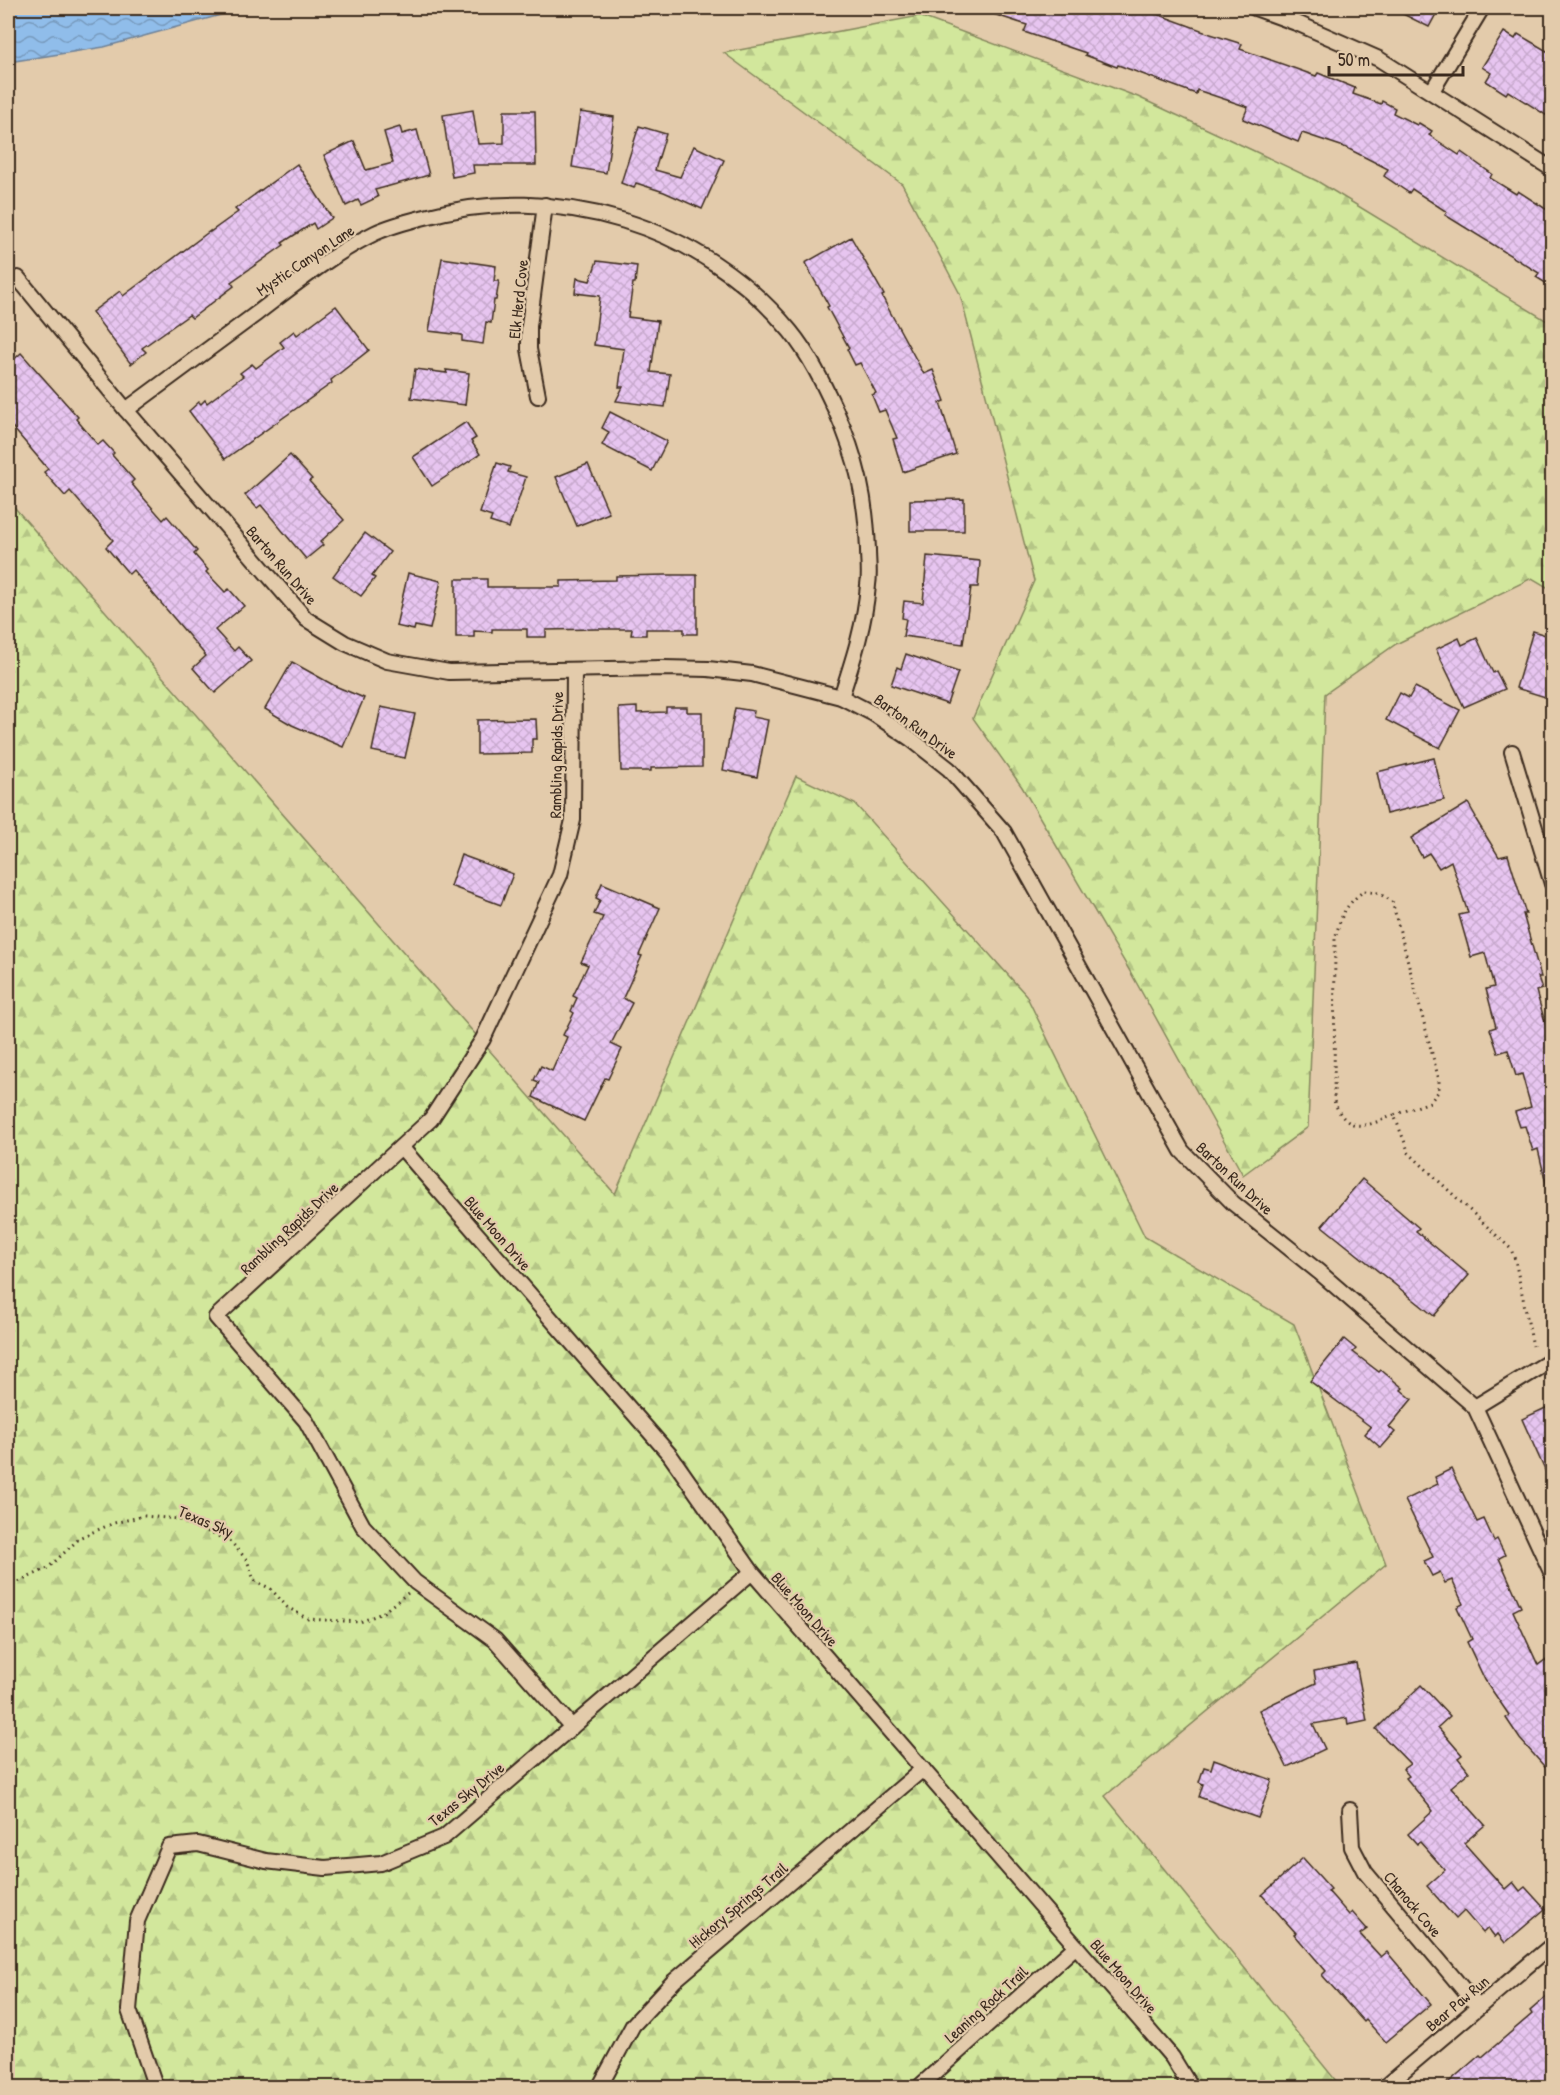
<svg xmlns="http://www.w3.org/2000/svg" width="1560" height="2095" viewBox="0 0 1560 2095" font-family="'Patrick Hand',sans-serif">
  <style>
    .forest { fill: url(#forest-firs); stroke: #86885d; stroke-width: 1.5 }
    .water { fill: url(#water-waves); stroke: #6e8298; stroke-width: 1.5 }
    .building { fill: url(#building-cross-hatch); stroke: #3b2a1e; stroke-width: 1.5 }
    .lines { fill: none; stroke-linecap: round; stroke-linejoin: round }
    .minor-casing { stroke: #3b2a1e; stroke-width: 18 }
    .path { stroke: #3b2a1e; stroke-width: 3; stroke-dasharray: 1.5 4.5; stroke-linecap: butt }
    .minor { stroke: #e3cbab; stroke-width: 14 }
    .labels { text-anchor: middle; stroke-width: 4.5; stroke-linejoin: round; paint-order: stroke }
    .street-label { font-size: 16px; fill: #3b2a1e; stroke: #e3cbab }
  </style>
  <defs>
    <pattern id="forest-firs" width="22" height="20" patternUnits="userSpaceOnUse" patternTransform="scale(1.5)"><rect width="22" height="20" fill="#d2e79c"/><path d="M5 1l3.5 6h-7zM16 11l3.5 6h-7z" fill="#b5c686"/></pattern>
    <pattern id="water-waves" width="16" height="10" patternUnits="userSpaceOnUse" patternTransform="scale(1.5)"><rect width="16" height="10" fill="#90bdea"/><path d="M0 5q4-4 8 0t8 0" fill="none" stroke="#779abd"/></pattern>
    <pattern id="building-cross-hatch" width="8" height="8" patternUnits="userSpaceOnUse" patternTransform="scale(1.5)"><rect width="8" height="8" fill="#e7c5f0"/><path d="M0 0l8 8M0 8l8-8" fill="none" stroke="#c7a9cd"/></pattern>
  </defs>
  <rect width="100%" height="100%" fill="#e3cbab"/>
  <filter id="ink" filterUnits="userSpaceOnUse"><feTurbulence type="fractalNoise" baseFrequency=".0167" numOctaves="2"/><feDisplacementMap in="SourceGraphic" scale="12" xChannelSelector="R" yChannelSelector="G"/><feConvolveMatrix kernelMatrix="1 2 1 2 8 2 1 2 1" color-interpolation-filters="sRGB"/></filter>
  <g filter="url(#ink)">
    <g class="forest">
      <polygon points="919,16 1138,97 1252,150 1317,181 1552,324 1552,590 1532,578 1396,644 1325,694 1308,1127 1243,1175 1131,973 1022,787 973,718 1034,581 960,294 902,184 724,53"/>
      <polygon points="8,500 615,1194 796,776 855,804 1026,995 1145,1237 1294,1324 1386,1564 1105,1796 1341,2087 8,2087"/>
    </g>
    <polygon class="water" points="8,8 246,8 104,47 8,62"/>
    <g class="building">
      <polygon points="982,8 1131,8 1145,13 1146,10 1201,30 1201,31 1242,44 1240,49 1316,76 1318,73 1355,88 1353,94 1381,104 1382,101 1395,108 1393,113 1417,125 1419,123 1432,131 1429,135 1459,155 1461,152 1492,174 1490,178 1516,194 1518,191 1552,213 1552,287 1536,277 1539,273 1445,215 1447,212 1412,189 1409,193 1384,176 1388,169 1347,148 1302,133 1298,142 1243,119 1248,107 1197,90 1196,94 1118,65 1117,67 1085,55 1086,53 1024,32 1027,25 981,10"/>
      <polygon points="1391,8 1434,8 1432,12 1436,14 1429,27"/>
      <polygon points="1504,32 1515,39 1518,34 1552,54 1552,119 1508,91 1506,94 1486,81 1491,73 1482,67"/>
      <polygon points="473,110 478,144 504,143 504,111 535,111 536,165 473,165 474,173 452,177 443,115"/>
      <polygon points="580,112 614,117 606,173 572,167"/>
      <polygon points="639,126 666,134 655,170 680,177 694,146 724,160 702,209 664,192 636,183 634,188 621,183"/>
      <polygon points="400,127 402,134 417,130 429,175 375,190 378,197 361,205 358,200 346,206 324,155 354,141 366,170 393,163 384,132"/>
      <polygon points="297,164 332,218 316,229 313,223 282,243 284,245 231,282 234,286 192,318 189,315 142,348 146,352 131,364 92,312 120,291 123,296 210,231 210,232 238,212 235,209"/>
      <polygon points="851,237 884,295 882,296 888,308 924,374 933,370 945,401 940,403 956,454 903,472 893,439 897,438 885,410 879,412 872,395 876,393 860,363 855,365 847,349 849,348 827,307 829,306 805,263"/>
      <polygon points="442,258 496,266 494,281 499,281 496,300 494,300 491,323 486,322 483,344 462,341 462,335 429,331"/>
      <polygon points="597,261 637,266 635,283 633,283 628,317 658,321 651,372 670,374 665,407 616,401 623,387 619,387 624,349 594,345 600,296 575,293 577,278 590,281"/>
      <polygon points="336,306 369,350 331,380 332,383 225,459 189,411 199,402 201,404 205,400 207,403 243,376 240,373 252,364 256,368 284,347 280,342 294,331 297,335"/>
      <polygon points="21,353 78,417 76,419 98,445 103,441 114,453 112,455 134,480 131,483 141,495 163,520 167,516 197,551 194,554 208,570 206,572 225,592 229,589 244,606 215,630 234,651 238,647 251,661 215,693 193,668 206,656 133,570 129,574 106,547 113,540 70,491 65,496 44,472 48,469 8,422 8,365"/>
      <polygon points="415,369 447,373 446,370 469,373 465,405 411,398"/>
      <polygon points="610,412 667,441 652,471 602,445 609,432 602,428"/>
      <polygon points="466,422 476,438 471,441 480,454 432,486 413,457"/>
      <polygon points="290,455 312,479 309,481 344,520 320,542 323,545 306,559 261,505 257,508 245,495"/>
      <polygon points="497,463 510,467 508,472 526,477 509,528 490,522 492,517 480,513"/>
      <polygon points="588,464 609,513 577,526 556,477"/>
      <polygon points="964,499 964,531 910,531 910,500"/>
      <polygon points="365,533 390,552 372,576 375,578 361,596 333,576"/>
      <polygon points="927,556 980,561 978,587 971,587 963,644 903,636 906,619 902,618 904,601 923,603"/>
      <polygon points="408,573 441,581 430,629 415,626 414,630 396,626"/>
      <polygon points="667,575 697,575 697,634 684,634 684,629 646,629 646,635 631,635 632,629 596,629 546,630 546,637 527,637 527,629 492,629 492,632 474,631 474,637 456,637 456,579 487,579 487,587 561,587 561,581 616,580 616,576"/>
      <polygon points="1533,631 1552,637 1552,699 1516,688"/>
      <polygon points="1459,638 1462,645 1477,638 1493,673 1496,671 1505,689 1464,707 1436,649"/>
      <polygon points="906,654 958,672 947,704 891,685 897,667 901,669"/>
      <polygon points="292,662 335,686 364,698 343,747 292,725 265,709"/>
      <polygon points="1415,687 1460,710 1440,748 1386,720 1400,693 1409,698"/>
      <polygon points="381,707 415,714 405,758 372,751"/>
      <polygon points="637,707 637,713 666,712 666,707 687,707 687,712 702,712 702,767 651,768 651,771 621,771 619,708"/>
      <polygon points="735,708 754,711 753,717 768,720 757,777 723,770"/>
      <polygon points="536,719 537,739 532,739 532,753 477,754 477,720"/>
      <polygon points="1434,758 1444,800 1386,814 1377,772"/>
      <polygon points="1468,803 1476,817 1475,818 1499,857 1508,855 1526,914 1523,914 1541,977 1538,977 1542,989 1536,991 1552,1046 1552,1186 1547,1187 1538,1149 1533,1151 1525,1126 1520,1127 1515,1112 1531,1107 1522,1074 1516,1076 1508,1050 1498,1053 1490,1029 1496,1027 1486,989 1494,987 1485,953 1471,957 1459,915 1468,913 1451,861 1439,868 1429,853 1422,857 1411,838"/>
      <polygon points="461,855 513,874 501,905 450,886"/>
      <polygon points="602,883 660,908 639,955 642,956 623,998 632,1003 611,1044 622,1049 608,1079 605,1078 584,1121 533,1097 539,1082 534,1080 541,1066 552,1071 567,1037 563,1035 574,1013 571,1011 577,998 573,996 588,965 581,962 603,917 594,914 600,900 596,898"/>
      <polygon points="1362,1179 1419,1228 1416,1231 1469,1275 1434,1316 1322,1226"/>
      <polygon points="1344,1339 1356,1349 1353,1352 1379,1372 1381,1370 1403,1388 1401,1390 1412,1399 1389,1427 1395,1432 1381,1448 1365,1434 1371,1427 1310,1381"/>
      <polygon points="1552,1405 1552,1486 1522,1419"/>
      <polygon points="1451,1469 1477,1522 1484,1519 1494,1541 1497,1539 1505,1555 1499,1558 1521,1607 1513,1611 1538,1665 1545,1660 1552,1671 1552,1775 1520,1739 1506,1718 1509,1715 1485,1680 1467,1642 1472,1639 1457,1607 1463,1604 1452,1580 1445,1583 1440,1572 1432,1576 1424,1561 1433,1557 1405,1500 1438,1484 1435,1477"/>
      <polygon points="1356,1663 1367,1721 1348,1725 1347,1718 1313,1724 1325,1749 1287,1767 1259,1710 1316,1683 1314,1671"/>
      <polygon points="1421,1685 1450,1716 1438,1727 1462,1755 1458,1758 1469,1772 1451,1787 1485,1825 1464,1843 1505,1889 1513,1882 1520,1891 1525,1887 1545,1909 1505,1943 1498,1934 1495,1937 1488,1928 1483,1933 1464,1911 1456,1919 1427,1886 1445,1870 1420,1842 1417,1844 1408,1834 1433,1811 1406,1778 1409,1776 1403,1769 1410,1764 1376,1729"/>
      <polygon points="1214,1759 1272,1780 1258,1818 1199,1797 1203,1784 1199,1782 1204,1767 1211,1769"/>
      <polygon points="1303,1858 1331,1889 1328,1891 1349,1915 1352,1912 1367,1929 1360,1934 1381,1957 1387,1952 1431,2004 1386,2042 1366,2020 1364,2022 1322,1975 1326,1971 1294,1934 1296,1933 1262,1895"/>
      <polygon points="1552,1992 1552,2079 1542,2088 1442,2088 1480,2055 1482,2057 1532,2014 1530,2011"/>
    </g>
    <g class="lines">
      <g class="minor-casing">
        <g id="minor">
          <polyline points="1255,8 1299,24 1379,59 1552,169"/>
          <polyline points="1432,91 1482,8"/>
          <polyline points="18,278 126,410 306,619 345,643 387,661 449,672 663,668 708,669 752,674 841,697 874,714 911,739 949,769 1004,832 1182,1151 1233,1203 1319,1272 1475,1407 1552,1574"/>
          <polyline points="538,396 529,349 529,326 545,205"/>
          <path d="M126,410C169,378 213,346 256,314C294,285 332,254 375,233C390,226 409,221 425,217C556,181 703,225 790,331C809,354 823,383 836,411C857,458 866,498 868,550C868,562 870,574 868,585C865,624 853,660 841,697"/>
          <polyline points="1512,752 1552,884"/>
          <polyline points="401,1147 670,1455 752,1572 1172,2057 1191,2088"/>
          <polyline points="1475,1407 1552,1360"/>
          <polyline points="572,1727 495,1640 415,1582 363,1526 306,1421 216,1317 431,1119 483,1039 560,875 573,820 574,670"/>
          <polyline points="1350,1810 1352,1847 1365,1872 1478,2007"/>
          <polyline points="156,2088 129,2010 137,1921 169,1847 198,1844 266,1861 325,1868 381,1863 444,1837 752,1572"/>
          <polyline points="599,2088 633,2025 674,1981 923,1769"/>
          <polyline points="918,2088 1076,1946"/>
          <polyline points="1383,2088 1552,1945"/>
        </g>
      </g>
      <g class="path">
        <path d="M1394,1115C1366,1127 1347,1135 1334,1101L1335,939C1341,916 1344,906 1364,891L1378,893L1392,901L1439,1080V1091L1430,1102L1394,1115L1409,1153L1511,1249L1515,1260L1533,1346"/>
        <polyline points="8,1126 8,1132"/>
        <polyline points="8,1587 48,1568 81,1537 114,1523 144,1516 178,1519 231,1542 247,1560 254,1580 271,1589 287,1607 308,1619 360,1622 382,1613 408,1593"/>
      </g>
      <use href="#minor" class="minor"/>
    </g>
  </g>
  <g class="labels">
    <g class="street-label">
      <text transform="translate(305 260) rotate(-34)" y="6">Mystic Canyon Lane</text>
      <text transform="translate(518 299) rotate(-84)" y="6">Elk Herd Cove</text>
      <text transform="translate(282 565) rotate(49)" y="6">Barton Run Drive</text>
      <text transform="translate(916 726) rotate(36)" y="6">Barton Run Drive</text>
      <text transform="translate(556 755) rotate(-89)" y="6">Rambling Rapids Drive</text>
      <text transform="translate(1235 1178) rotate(43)" y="6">Barton Run Drive</text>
      <text transform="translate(289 1228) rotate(-43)" y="6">Rambling Rapids Drive</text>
      <text transform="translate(498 1233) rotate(49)" y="6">Blue Moon Drive</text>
      <text transform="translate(206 1521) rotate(23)" y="6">Texas Sky</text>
      <text transform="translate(805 1609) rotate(49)" y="6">Blue Moon Drive</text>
      <text transform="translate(466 1794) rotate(-39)" y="6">Texas Sky Drive</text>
      <text transform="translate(1413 1904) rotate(50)" y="6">Chanock Cove</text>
      <text transform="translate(738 1905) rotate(-40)" y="6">Hickory Springs Trail</text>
      <text transform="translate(1124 1976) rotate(49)" y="6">Blue Moon Drive</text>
      <text transform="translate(1457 2003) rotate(-40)" y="6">Bear Paw Run</text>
      <text transform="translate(986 2004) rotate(-42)" y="6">Leaning Rock Trail</text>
    </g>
  </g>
  <rect width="1560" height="2095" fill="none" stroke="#e3cbab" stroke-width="30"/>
  <rect x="15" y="15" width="1530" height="2065" fill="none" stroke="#3b2a1e" stroke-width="2" filter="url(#ink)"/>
  <path d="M1329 66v9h134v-9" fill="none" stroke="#3b2a1e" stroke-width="3"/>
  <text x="1338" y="66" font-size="18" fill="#3b2a1e" stroke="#e3cbab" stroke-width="4.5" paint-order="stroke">50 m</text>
</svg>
